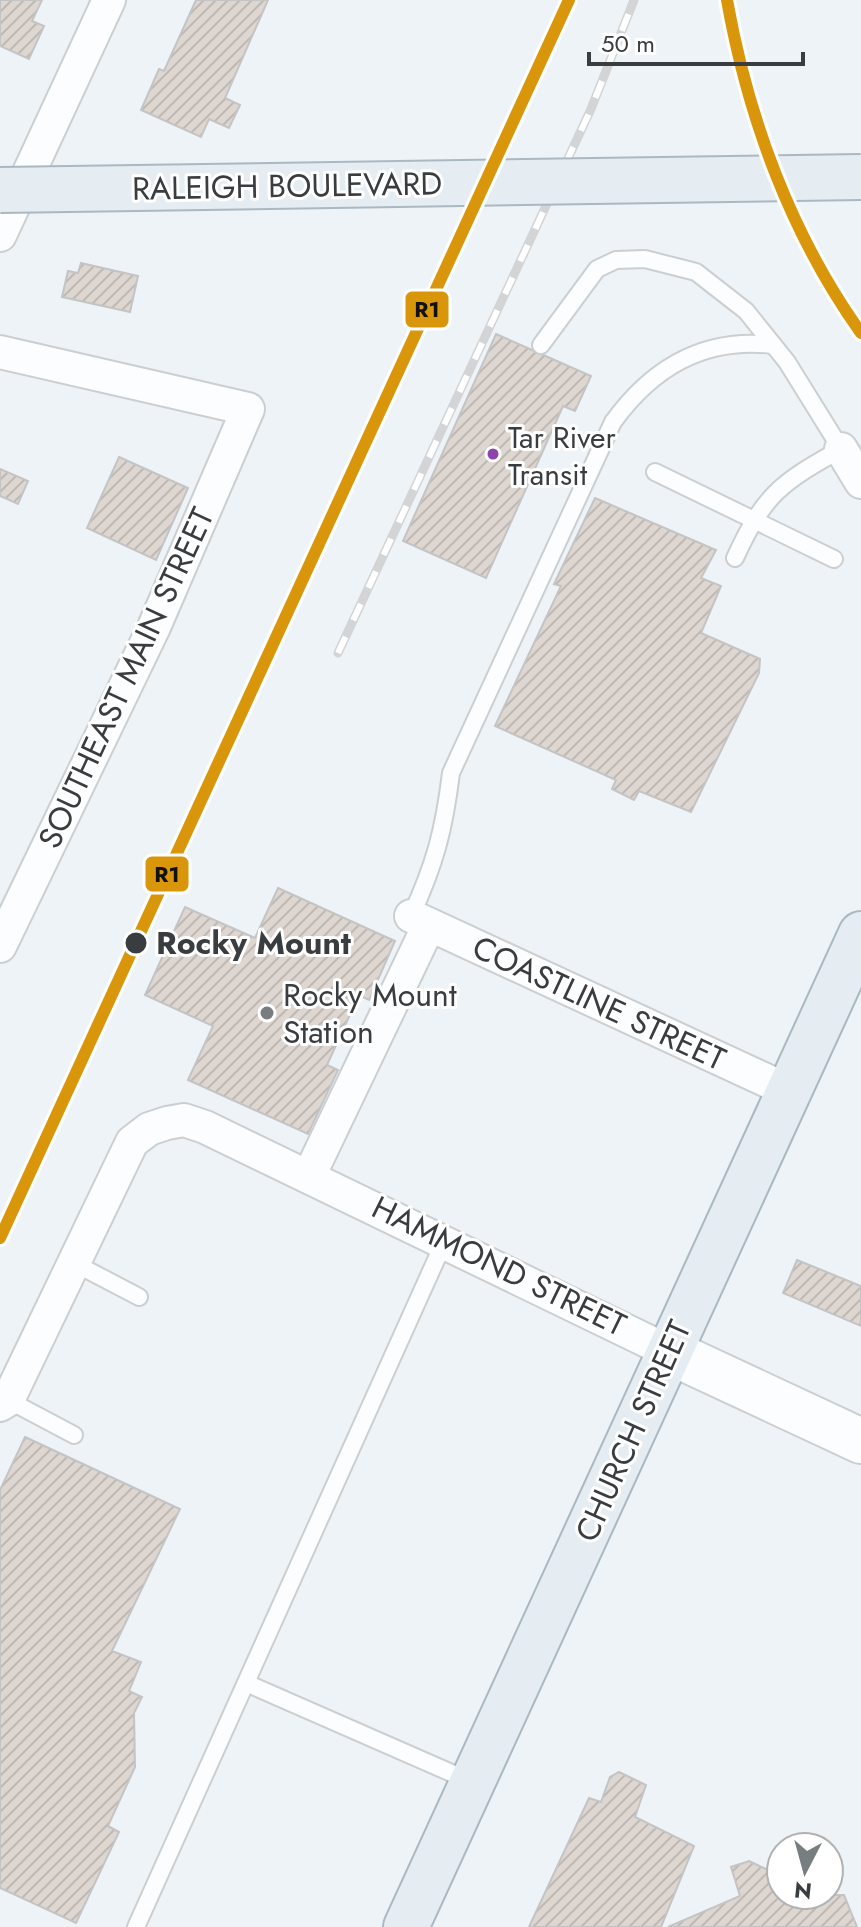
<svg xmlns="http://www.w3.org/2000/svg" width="861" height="1927" viewBox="0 0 861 1927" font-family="Jost,sans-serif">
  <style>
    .building { fill: url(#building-hatch); stroke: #c4c4c5; stroke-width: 2 }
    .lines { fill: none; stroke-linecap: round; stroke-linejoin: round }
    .lane-casing { stroke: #cbcfd2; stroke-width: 20 }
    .street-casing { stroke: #cbcfd2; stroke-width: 36 }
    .secondary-casing { stroke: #cbcfd2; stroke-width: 48 }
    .primary-casing { stroke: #aab8c2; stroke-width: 48 }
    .lane { stroke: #fcfdfe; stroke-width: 16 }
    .street { stroke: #fcfdfe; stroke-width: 32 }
    .secondary { stroke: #fcfdfe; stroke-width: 44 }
    .primary { stroke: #e6edf2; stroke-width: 44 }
    .rail-casing { stroke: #d3d4d5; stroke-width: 9 }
    .rail { stroke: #fff; stroke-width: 6; stroke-dasharray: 18; stroke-linecap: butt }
    .primary-bridge-casing { stroke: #aab8c2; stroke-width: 48; stroke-linecap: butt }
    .primary-bridge { stroke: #e6edf2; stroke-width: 44 }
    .rail-1-casing { stroke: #fff; stroke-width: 18 }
    .rail-1 { stroke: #da960a; stroke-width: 12 }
    .bus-dot { fill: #8e44ad; stroke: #fff; stroke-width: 3 }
    .stop-dot { fill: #393d40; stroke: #fff; stroke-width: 3 }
    .poi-dot { fill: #787d80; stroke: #fff; stroke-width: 3 }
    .labels { text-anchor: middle; stroke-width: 6; stroke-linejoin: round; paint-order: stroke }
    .bus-label { font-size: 30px; fill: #393d40; stroke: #fff; text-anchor: start }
    .street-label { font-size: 32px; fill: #393d40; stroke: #fff }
    .stop-label { font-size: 32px; font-weight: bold; fill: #393d40; stroke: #fff; text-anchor: start }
    .poi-label { font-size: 32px; fill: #393d40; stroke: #fff; text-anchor: start }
    .line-badge { stroke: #fff; stroke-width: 3 }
    .pale-badge-label { font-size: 22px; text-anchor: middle; font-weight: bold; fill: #111 }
  </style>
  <defs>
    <pattern id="building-hatch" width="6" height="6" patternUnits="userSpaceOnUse" patternTransform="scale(2)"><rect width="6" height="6" fill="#ded6d0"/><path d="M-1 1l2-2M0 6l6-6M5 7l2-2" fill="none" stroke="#bfb9b4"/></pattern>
  </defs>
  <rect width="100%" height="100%" fill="#edf3f7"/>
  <g class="building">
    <polygon points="0,0 42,0 32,21 44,26 29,59 0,46"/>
    <polygon points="196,0 268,0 225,98 240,105 229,128 209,119 201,137 141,110 159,69 164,71"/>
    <polygon points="81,263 138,276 130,312 62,297 68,271 78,273"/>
    <polygon points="496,334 591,376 575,411 563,406 486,578 403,541"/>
    <polygon points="119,457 188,488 156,560 87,528"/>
    <polygon points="0,469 28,481 18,504 0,496"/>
    <polygon points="595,498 716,550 701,578 721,586 701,633 760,659 759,673 691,812 639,791 634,800 612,789 616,780 495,726 561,586 554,584"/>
    <polygon points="278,888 395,941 369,1000 359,995 327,1065 338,1070 308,1134 188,1080 213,1026 145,995 185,907 255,938"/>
    <polygon points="797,1260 861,1286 861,1326 783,1293"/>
    <polygon points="25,1437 180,1509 112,1651 141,1662 129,1691 142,1697 134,1713 135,1767 108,1826 119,1832 76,1923 0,1888 0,1490"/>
    <polygon points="619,1772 646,1785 635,1817 694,1846 661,1927 529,1927 589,1798 601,1802 610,1777"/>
    <polygon points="749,1861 781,1876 781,1895 844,1895 857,1927 668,1927 740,1896 731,1867"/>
  </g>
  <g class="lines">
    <g class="lane-casing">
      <g id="lane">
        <path d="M541,345L597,269L616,260L645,259L696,272L746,311L787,362L841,449C781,483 765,493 735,558"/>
        <polyline points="655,472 834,559"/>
        <path d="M411,916C435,864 444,830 451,773L613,422C653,367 704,337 773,345"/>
        <polyline points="74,1263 139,1297"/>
        <polyline points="8,1400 74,1435"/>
        <polyline points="246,1683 472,1782"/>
        <polyline points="136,1927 445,1240"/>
      </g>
    </g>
    <g class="street-casing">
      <g id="street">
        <polyline points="0,235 109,0"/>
        <polyline points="0,352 248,409 154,627 0,946"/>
        <polyline points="841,449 861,482"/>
        <polyline points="411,916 787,1090"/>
        <polyline points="310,1174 429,925"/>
        <polyline points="0,1405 8,1400 132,1142 149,1129 167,1123 184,1120 205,1127 670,1352"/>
      </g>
    </g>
    <g class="secondary-casing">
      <polyline id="secondary" points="670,1352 861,1441"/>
    </g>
    <g class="primary-casing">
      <polyline id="primary" points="406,1927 861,934"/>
    </g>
    <use href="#lane" class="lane"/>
    <use href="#street" class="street"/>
    <use href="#secondary" class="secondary"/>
    <use href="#primary" class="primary"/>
    <g class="rail-casing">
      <g id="rail">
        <path d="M727,0C748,118 791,235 861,333"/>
        <polyline points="338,653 591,109 634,0"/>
      </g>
    </g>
    <use href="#rail" class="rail"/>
    <g class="primary-bridge-casing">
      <polyline id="primary-bridge" points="0,190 861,177"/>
    </g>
    <use href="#primary-bridge" class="primary-bridge"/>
    <g class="rail-1-casing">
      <g id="rail-1">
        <path d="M727,0C748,118 791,235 861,333"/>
        <polyline points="0,1238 569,0"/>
      </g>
    </g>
    <use href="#rail-1" class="rail-1"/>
  </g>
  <circle class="bus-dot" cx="493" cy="454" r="7"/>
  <circle class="stop-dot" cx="136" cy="943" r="12"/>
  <circle class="poi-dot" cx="267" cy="1013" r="8"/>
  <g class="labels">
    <g class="bus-label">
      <text x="508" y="448">Tar River<tspan x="508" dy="37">Transit</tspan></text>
    </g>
    <g class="street-label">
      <text transform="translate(287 186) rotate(-1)" y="11">RALEIGH BOULEVARD</text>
      <text transform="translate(126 678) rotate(-65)" y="11">SOUTHEAST MAIN STREET</text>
      <text transform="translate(599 1003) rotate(25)" y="11">COASTLINE STREET</text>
      <text transform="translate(499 1266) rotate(26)" y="11">HAMMOND STREET</text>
      <text transform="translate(633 1431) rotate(-66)" y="11">CHURCH STREET</text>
    </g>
    <g class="stop-label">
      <text x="156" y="954">Rocky Mount</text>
    </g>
    <g class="poi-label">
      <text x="283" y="1006">Rocky Mount<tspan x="283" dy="37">Station</tspan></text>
    </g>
  </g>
  <g class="line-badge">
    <rect x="404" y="290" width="46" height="39" rx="8" fill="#da960a"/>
    <rect x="144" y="855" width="46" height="38" rx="8" fill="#da960a"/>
  </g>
  <g class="pale-badge-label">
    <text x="427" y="317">R1</text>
    <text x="167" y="882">R1</text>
  </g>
  <g transform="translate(805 1871) rotate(186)"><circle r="38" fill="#ffffff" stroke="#b0b1b3" stroke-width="2"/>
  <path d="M0-6L14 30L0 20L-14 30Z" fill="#787d80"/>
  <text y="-12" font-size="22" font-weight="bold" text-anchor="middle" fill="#393d40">N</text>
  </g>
  <path d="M589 52v12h214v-12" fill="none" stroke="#393d40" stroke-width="4"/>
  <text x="601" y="52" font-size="24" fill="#393d40" stroke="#ffffff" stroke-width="6" paint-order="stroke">50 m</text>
</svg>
